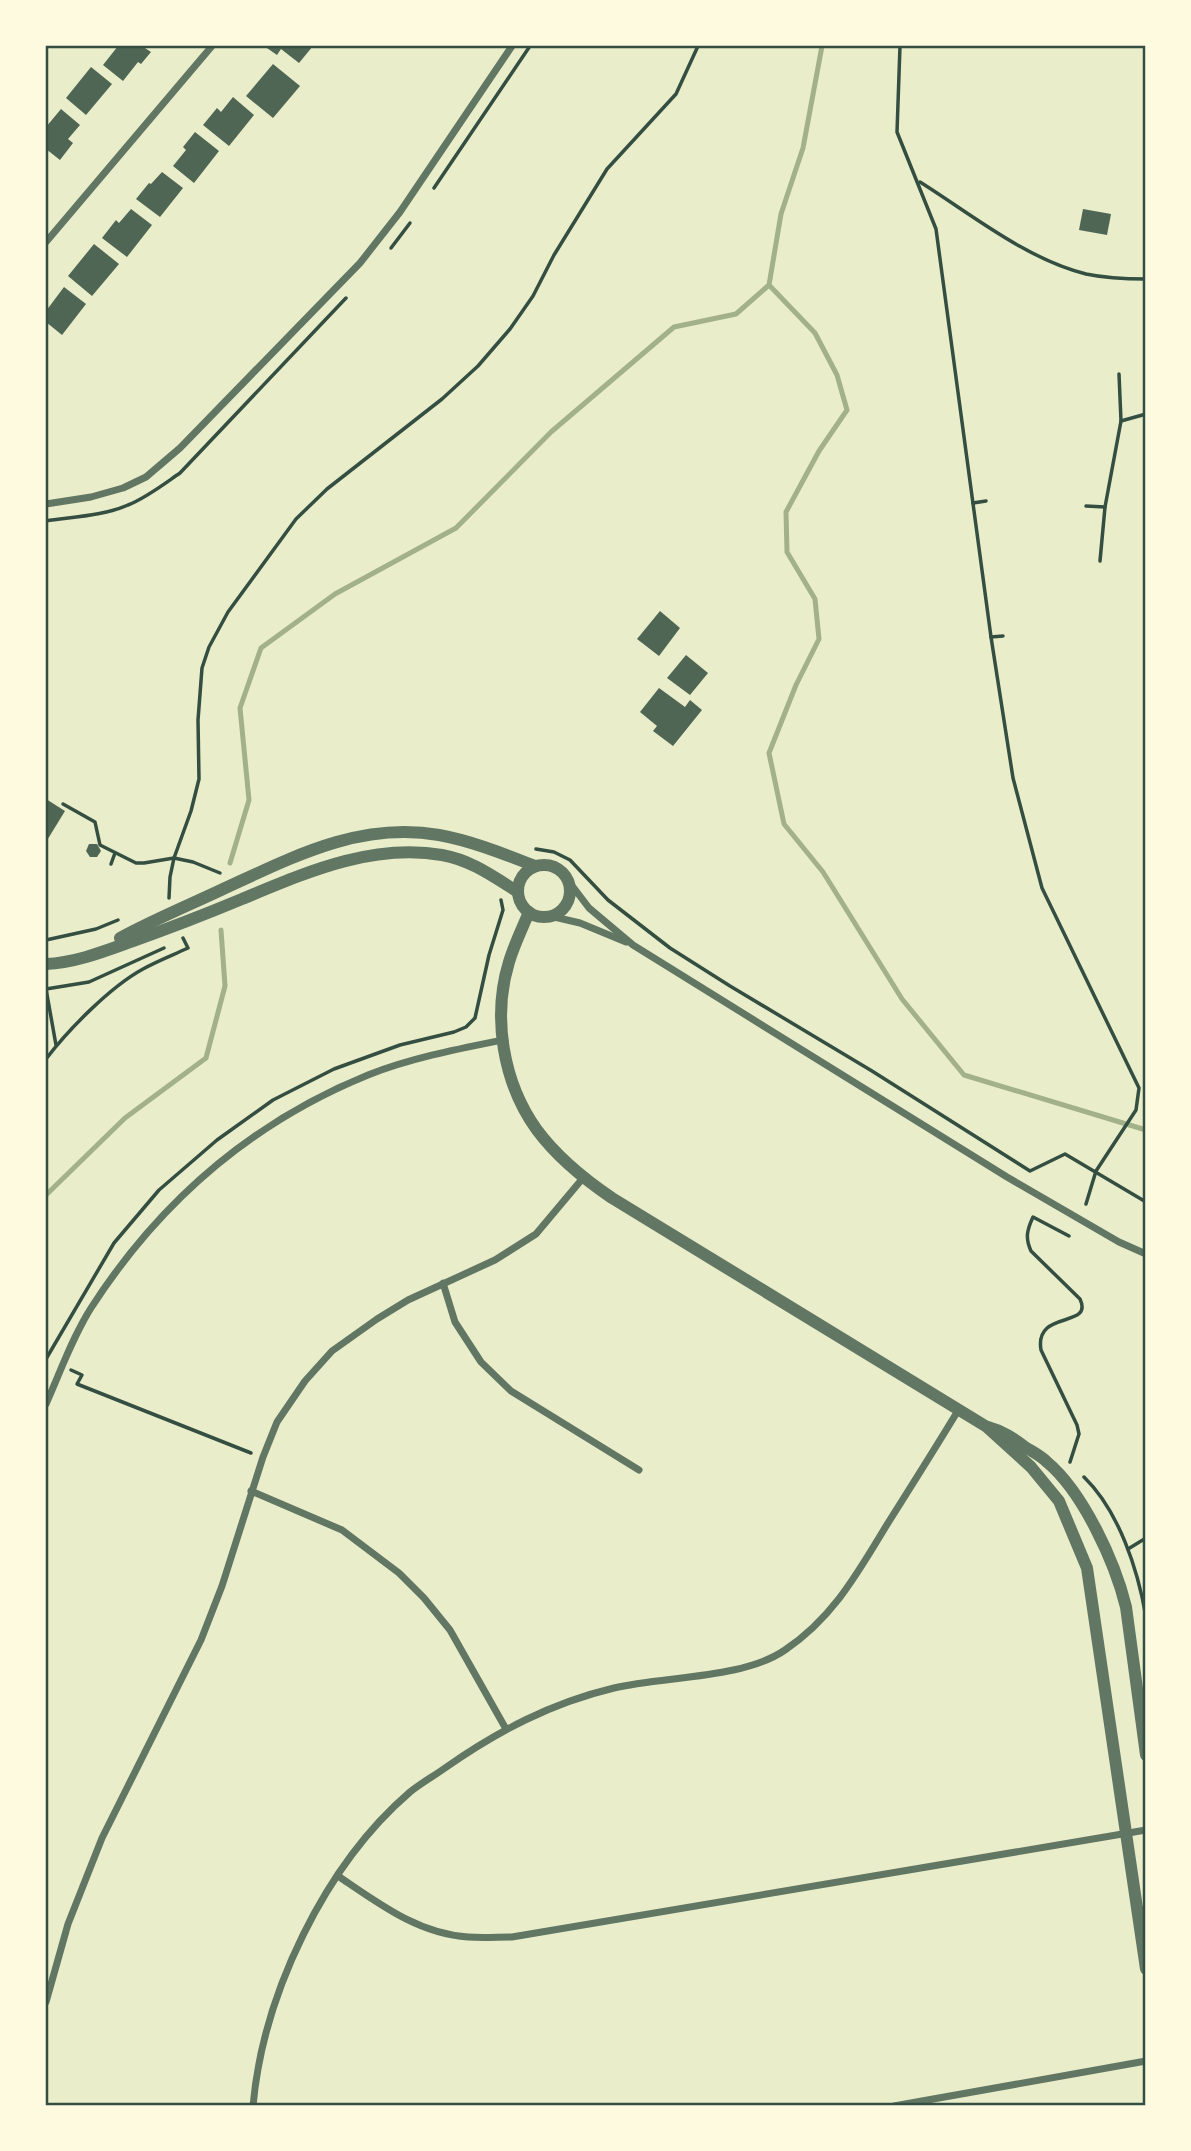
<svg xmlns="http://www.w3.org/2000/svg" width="1191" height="2151" viewBox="0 0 1191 2151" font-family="'Space Grotesk',sans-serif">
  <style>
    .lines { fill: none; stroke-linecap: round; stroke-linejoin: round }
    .stream { stroke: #a3b18a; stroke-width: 5 }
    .building { fill: #4f6655 }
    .path { stroke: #344e41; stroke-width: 3.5 }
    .minor { stroke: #617663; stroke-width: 7 }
    .tertiary { stroke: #617663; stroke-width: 12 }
    .neatline { fill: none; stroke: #344e41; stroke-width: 2.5 }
  </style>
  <rect width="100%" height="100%" fill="#e9edc9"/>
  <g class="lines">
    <g class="stream">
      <polyline points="769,285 815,333 837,375 847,410 819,451 786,512 787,552 815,599 819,639 796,685 769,753 784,824 823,872 902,999 964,1075 1146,1130"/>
      <polyline points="230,863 249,800 240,708 261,648 335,594 456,528 551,432 674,327 736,314 769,285 781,214 803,148 822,46"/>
      <polyline points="46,1195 125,1118 206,1058 225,986 221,930"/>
    </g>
  </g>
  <g class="building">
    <polygon points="118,46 142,46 151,52 141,64 138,62 123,81 103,65"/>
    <polygon points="264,46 313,46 299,63 281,49 277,55"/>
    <polygon points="273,64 300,86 273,118 246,96"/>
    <polygon points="91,67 112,84 86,115 66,98"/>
    <polygon points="233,97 254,115 229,146 203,125 217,108 221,112"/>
    <polygon points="61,109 80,125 68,139 73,143 60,160 46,149 46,127"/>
    <polygon points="195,132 219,151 194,183 173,166 186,150 183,147"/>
    <polygon points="162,172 183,188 160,217 136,199 149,183 151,184"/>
    <polygon points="131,209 152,225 127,257 102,238 116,220 119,223"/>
    <polygon points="1083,209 1111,214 1107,235 1079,230"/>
    <polygon points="94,244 119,264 92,296 68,276"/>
    <polygon points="64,287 86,304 62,335 46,322 46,311"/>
    <polygon points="660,611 680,628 659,656 637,639"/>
    <polygon points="686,655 708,673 690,695 667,678"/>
    <polygon points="659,688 685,707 690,700 702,710 673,746 653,731 657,726 640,712"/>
    <polygon points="46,799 65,811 46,842"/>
    <polygon points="89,844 97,844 101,851 97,857 90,857 86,851"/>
  </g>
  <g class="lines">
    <g class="path">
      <polyline points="900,46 897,132 936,229 991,637 1013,778 1042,888 1139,1088 1136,1110 1096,1171 1086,1204"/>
      <path d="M920,182C971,214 1026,259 1086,274C1105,278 1126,279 1146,279"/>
      <polyline points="434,188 530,46"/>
      <polyline points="391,248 410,223"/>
      <polyline points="1121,421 1146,414"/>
      <polyline points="973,503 986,501"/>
      <polyline points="1086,506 1105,507"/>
      <path d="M46,521C72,517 103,516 128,505C146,498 164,484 180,473L346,298"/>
      <polyline points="1100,561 1105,507 1121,421 1119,374"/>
      <polyline points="991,637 1003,636"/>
      <polyline points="63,804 95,822 100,845 136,863 144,863 174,858 193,862 220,873"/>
      <polyline points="536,849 554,852 570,860 608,900 670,948 730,986 872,1071 1030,1171 1065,1154 1146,1202"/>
      <polyline points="111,864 115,853"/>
      <polyline points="169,898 170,877 174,858 191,811 199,779 198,720 202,668 209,647 228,612 296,519 327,489 442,399 478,366 510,329 533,296 554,255 607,169 676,94 698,46"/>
      <polyline points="46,940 96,929 118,920"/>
      <polyline points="46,989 89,982 164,948"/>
      <polyline points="46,989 56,1045"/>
      <path d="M46,1059C68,1030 110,987 143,969C157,961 173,955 188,948L183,938"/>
      <path d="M1069,1236L1033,1217C1027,1230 1025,1238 1031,1251L1080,1299C1094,1329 1034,1309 1041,1350L1077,1425L1079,1434L1070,1462"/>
      <polyline points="46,1359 114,1243 159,1190 217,1140 273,1100 334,1069 400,1045 454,1032 466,1027 475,1018 489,955 503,910 501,900"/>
      <polyline points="71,1370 82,1375 77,1384 251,1453"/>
      <path d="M1084,1477C1119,1511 1138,1570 1146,1617"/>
      <polyline points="1128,1549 1146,1538"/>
    </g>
    <g class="minor">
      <polyline points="46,242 212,46"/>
      <polyline points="46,504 91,497 123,488 146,477 180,448 360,263 400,212 512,46"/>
      <polyline points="570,883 589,908 633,945 1007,1177 1119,1242 1146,1254"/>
      <polyline points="550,916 580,923 626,942"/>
      <polyline points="443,1283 455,1322 481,1362 511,1391 639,1470"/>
      <path d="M46,1404C60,1373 72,1338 91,1308C160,1201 250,1123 368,1075C411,1058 458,1049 503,1040"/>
      <polyline points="251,1491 342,1530 399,1573 424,1598 450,1630 506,1729"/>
      <path d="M338,1876C378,1903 418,1934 468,1937C483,1938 497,1937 512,1937L1146,1830"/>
      <polyline points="46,2002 68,1924 102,1838 201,1640 222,1586 263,1457 277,1422 305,1381 332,1351 377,1319 408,1300 495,1260 536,1234 583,1178"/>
      <path d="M253,2106C263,1994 325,1865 410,1792C421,1783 434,1776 445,1768C498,1731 551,1703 614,1688C664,1676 743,1679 785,1650C834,1617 858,1572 888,1523C912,1485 936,1447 959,1409"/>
      <polyline points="894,2106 1146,2061"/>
    </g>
    <g class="tertiary">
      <circle cx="544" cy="891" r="26"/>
      <path d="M529,912C522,929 514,945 509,962C492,1017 503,1083 537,1130C557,1157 584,1179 612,1198L987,1427L1031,1467L1059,1501L1087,1568L1146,1969"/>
      <path d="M120,938C153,920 187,906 221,890C291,858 359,821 439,835C472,841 504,854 535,866"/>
      <path d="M46,964C75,963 105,951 133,941C170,928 206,914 242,899C305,873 371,843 442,855C471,860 494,877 518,892"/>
      <path d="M988,1427C1003,1431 1013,1438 1025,1447C1033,1452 1041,1456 1047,1462C1083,1492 1115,1562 1126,1607L1146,1755"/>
    </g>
  </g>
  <rect width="1191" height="2151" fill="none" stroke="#fefae0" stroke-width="94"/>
  <rect x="47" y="47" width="1097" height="2057" class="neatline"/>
</svg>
